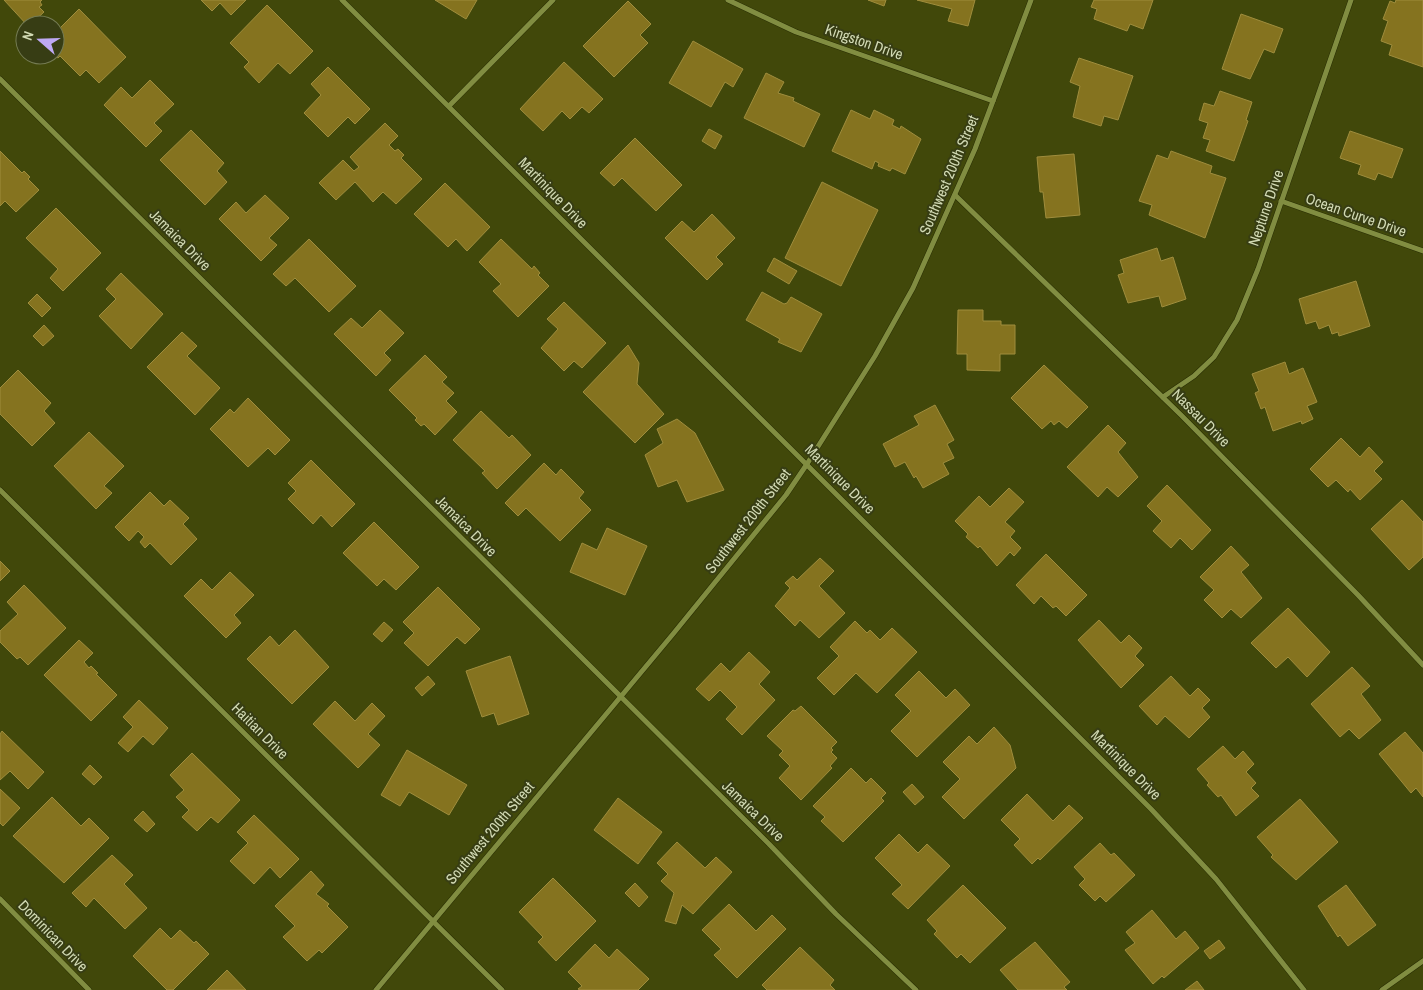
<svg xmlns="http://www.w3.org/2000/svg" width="1423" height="990" viewBox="0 0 1423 990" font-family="'Archivo Narrow',sans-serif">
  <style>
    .building { fill: #85731f; stroke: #9f8d3d }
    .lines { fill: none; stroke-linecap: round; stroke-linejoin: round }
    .minor-casing { stroke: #282d03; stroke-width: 6 }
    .minor { stroke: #818d41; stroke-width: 5 }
    .labels { text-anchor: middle; stroke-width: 4; stroke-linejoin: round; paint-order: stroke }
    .street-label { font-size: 15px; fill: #d2dab4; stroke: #373d14 }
  </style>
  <rect width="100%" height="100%" fill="#41480a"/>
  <g class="building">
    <polygon points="4,0 42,0 40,2 42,5 39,7 44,12 30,25 27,25"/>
    <polygon points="201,0 246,0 231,15 220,3 212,11"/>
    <polygon points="435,0 477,0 466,19"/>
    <polygon points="868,0 886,0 884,6"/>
    <polygon points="917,0 975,0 968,26 948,21 952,9"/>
    <polygon points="1094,0 1153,0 1143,29 1130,24 1127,31 1094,19 1097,9 1091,7"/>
    <polygon points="1396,0 1423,0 1423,67 1389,55 1392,45 1381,41 1388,21 1383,19 1390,1 1395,3"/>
    <polygon points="628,1 651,24 640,35 648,43 614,77 583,46"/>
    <polygon points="267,5 313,51 290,74 278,63 259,83 244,67 249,62 230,43"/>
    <polygon points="79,9 126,57 99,83 86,70 80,76 60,56 58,58 54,55 55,33"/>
    <polygon points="1241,14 1283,29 1274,53 1264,49 1250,79 1222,69"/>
    <polygon points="693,41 743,69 733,87 725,82 711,107 669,83"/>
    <polygon points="1079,58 1133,76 1118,120 1104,116 1101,126 1073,117 1080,86 1070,82"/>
    <polygon points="564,62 603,99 589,113 582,107 570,119 562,111 543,131 520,109"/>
    <polygon points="328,67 370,109 355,124 348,117 328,137 304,113 321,95 311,84"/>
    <polygon points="766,73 784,82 778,93 794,98 793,101 820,114 804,147 744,118"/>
    <polygon points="150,80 174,104 154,123 162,131 146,147 104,105 121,87 132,98"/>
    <polygon points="1220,91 1252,102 1246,120 1248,121 1234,161 1206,151 1210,140 1203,138 1208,123 1199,120 1204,103 1214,106"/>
    <polygon points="851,110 870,119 874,110 894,120 892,125 900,129 901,126 921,139 905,174 892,168 890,171 878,166 879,163 875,161 872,169 832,151"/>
    <polygon points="385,123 398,136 389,145 395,151 398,149 404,155 401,158 422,179 396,204 383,192 373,202 355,182 336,200 319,183 343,160 354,171 359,167 350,157"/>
    <polygon points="709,129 722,136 715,149 702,141"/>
    <polygon points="191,130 224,163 217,171 227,182 205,205 160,160"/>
    <polygon points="1350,131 1403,149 1392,178 1378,173 1375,180 1358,174 1361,165 1340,158"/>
    <polygon points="635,138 682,185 656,211 622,178 614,186 600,173"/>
    <polygon points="0,151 22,173 24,171 30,177 28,179 39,190 16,212 5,201 0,206"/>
    <polygon points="1171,151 1212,166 1210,173 1226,178 1205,238 1149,215 1152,205 1139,201 1157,155 1168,159"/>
    <polygon points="1074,154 1080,215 1046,218 1043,192 1040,192 1037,157"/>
    <polygon points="822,182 878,210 841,286 785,258"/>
    <polygon points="445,183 490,227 467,251 456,239 448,247 414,214"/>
    <polygon points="265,195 289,218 269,238 277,245 261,261 219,219 236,202 246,213"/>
    <polygon points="56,208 101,253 63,291 50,278 58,269 26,238"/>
    <polygon points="712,214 735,238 716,257 723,264 707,280 665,238 682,221 694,232"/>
    <polygon points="309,239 356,286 329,312 295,278 286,286 273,274"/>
    <polygon points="501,239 532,269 534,266 540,273 538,275 549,286 518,317 493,291 501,284 479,262"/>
    <polygon points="1157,248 1161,261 1173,257 1186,299 1162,307 1159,296 1128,303 1118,275 1124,273 1120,260"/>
    <polygon points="774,258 797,271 789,284 767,271"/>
    <polygon points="121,273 163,314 131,349 99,316 116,299 106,289"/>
    <polygon points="1356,281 1370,326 1339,336 1338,332 1332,334 1329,325 1319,329 1316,321 1306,324 1299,299"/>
    <polygon points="762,292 784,304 787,303 791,297 822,314 801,352 778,342 780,339 746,320"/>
    <polygon points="37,294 51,308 42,317 28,303"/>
    <polygon points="564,302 606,343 582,368 574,361 564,371 541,348 558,329 547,319"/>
    <polygon points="380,310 404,333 384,353 391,360 376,376 334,334 351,318 362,328"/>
    <polygon points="958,310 983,310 983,321 1001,321 1001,325 1015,325 1015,354 1000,354 1000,371 967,370 967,354 957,354"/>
    <polygon points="44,325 54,336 43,346 33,336"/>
    <polygon points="182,332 197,346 187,356 220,388 195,415 147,367"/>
    <polygon points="628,345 639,363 637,384 664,414 635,443 583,392"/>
    <polygon points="425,355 447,377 442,382 454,393 446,401 457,412 435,435 424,424 421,426 415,420 417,418 389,390"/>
    <polygon points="1285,362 1289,374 1303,368 1317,402 1307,406 1313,419 1302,424 1301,421 1273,431 1265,407 1261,409 1255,393 1259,391 1252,374"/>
    <polygon points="1044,365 1088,407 1067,428 1059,421 1054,425 1051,421 1042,429 1011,398"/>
    <polygon points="18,370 51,403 44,411 55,423 32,446 0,414 0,388"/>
    <polygon points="248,398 290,440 275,455 268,448 248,467 210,429 230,409 234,413"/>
    <polygon points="935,405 954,440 947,444 954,458 943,463 949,474 923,488 916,476 914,478 905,462 895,467 883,444 919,425 914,416"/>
    <polygon points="481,411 509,438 512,435 531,455 497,489 482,473 485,471 453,440"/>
    <polygon points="677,419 695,433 724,490 687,502 677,480 658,487 645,455 663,443 657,429"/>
    <polygon points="1108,425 1126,443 1118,452 1138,477 1118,497 1107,487 1098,497 1067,467"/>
    <polygon points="89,432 124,466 104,486 112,493 96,509 54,466"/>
    <polygon points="1341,438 1360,457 1369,447 1383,462 1374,471 1382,479 1360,500 1350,489 1348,492 1336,480 1328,487 1310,469"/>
    <polygon points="311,460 355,504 332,527 321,515 313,524 288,499 296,491 288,483"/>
    <polygon points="544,463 556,475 561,469 584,492 579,498 591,510 560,541 526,508 518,516 505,503"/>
    <polygon points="1167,485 1211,530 1192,550 1180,538 1171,548 1153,531 1162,521 1147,506"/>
    <polygon points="1009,488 1024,502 1005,522 1015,531 1010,537 1021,548 1014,556 1010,552 997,566 980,546 978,548 966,537 968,534 955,521 979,496 990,507"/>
    <polygon points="150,492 164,506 170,500 189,518 183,524 197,539 171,565 150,543 145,548 140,542 144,537 138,531 129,541 115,527"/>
    <polygon points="1402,500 1423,522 1423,557 1409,570 1371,529"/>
    <polygon points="374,522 419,567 396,590 384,579 377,586 343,553"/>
    <polygon points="607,528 647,546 625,595 570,572 582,543 597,550"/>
    <polygon points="1231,546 1249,565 1241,572 1262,598 1241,618 1231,609 1222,618 1204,600 1214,590 1200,577"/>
    <polygon points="1046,554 1087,595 1066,616 1056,606 1053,608 1041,596 1034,604 1016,585"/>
    <polygon points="820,558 834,571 819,586 845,613 819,638 800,620 795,626 775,606 790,588 785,583 793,576 797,580"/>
    <polygon points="0,561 10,571 0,581"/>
    <polygon points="230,572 254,595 234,615 241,623 226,638 184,596 201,579 212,590"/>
    <polygon points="24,585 66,628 28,665 20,657 17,659 0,642 0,631 18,614 7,602"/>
    <polygon points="438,587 480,629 465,644 457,637 428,666 404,643 414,633 403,622"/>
    <polygon points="1288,608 1330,652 1307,677 1288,657 1276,668 1251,643"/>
    <polygon points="1099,620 1121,643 1129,635 1142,648 1135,656 1144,665 1121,688 1078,640"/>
    <polygon points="855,621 867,633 870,630 880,640 892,628 917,652 877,693 856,673 834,695 817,678 839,656 830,647"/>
    <polygon points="384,622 393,630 382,642 373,634"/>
    <polygon points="295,630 329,667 292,704 247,659 270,636 279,646"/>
    <polygon points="79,640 93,653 84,662 89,668 91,666 98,673 96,674 117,695 91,721 44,675"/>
    <polygon points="749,652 770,672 759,684 775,700 742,735 726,719 737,707 720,690 709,701 696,689 721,663 730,672"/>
    <polygon points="510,656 529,714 498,725 494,713 482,717 466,671"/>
    <polygon points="1352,667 1370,686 1361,694 1381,720 1359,739 1349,729 1340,737 1311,704"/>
    <polygon points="919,671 946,698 955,689 970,705 917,757 891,731 911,711 895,695"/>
    <polygon points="428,676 435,684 422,696 415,688"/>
    <polygon points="1171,676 1190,696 1198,688 1210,700 1202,708 1210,717 1189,738 1165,716 1157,725 1139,706"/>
    <polygon points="139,700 168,728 153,745 143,736 128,752 118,743 133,727 123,717"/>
    <polygon points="335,701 355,721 372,703 385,716 368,734 380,745 358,768 313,724"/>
    <polygon points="801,706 837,742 831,748 833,750 831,752 837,758 830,766 832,768 801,800 779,778 790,766 779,755 783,751 767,736 793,710 795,711"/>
    <polygon points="994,727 1010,745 1016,768 964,819 942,797 960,779 943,762 969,736 977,744"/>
    <polygon points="2,731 44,772 28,789 10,771 0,780 0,734"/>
    <polygon points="1405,732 1423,753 1423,797 1416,788 1411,793 1379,754"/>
    <polygon points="1223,746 1235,759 1243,751 1254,764 1246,772 1256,783 1251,788 1259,796 1236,816 1221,795 1218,797 1207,785 1209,783 1197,769"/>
    <polygon points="407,750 467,785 449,815 409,792 400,806 381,795"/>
    <polygon points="192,753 240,800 218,823 211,817 197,831 182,817 189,810 176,797 184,790 170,775"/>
    <polygon points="90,765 102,777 94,785 82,774"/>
    <polygon points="851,768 866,783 871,778 886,793 881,798 884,801 843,842 821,821 825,817 813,806"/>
    <polygon points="912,784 924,797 915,805 903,792"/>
    <polygon points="0,789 20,808 3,826 0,823"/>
    <polygon points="1027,794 1053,821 1069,805 1083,818 1040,860 1038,858 1032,864 1014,845 1020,839 1001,820"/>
    <polygon points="52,797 81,826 89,818 109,838 64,883 13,836"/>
    <polygon points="618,798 662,832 638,864 594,830"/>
    <polygon points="1300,799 1338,842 1296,880 1271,857 1273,855 1257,837"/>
    <polygon points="143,811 155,824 147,832 134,820"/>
    <polygon points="254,815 299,859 280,878 270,867 254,884 230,861 248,843 237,832"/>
    <polygon points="899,834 918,853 927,844 950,866 908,909 892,894 902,885 875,858"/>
    <polygon points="677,842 705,868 716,857 732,872 693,914 682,905 676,924 665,921 674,893 661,881 668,874 657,863"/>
    <polygon points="1100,843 1111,855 1114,853 1135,875 1106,902 1100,896 1095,901 1079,885 1085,879 1074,867"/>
    <polygon points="112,855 133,875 124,884 147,908 125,929 94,898 86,907 72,893"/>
    <polygon points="311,871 324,885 316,894 329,904 327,906 348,927 322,953 319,950 307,961 283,937 295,926 275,906"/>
    <polygon points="553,878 596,921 556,961 538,942 543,937 519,912"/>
    <polygon points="635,883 648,897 639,907 625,893"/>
    <polygon points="963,885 1006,928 970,963 961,954 957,958 934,934 937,931 927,920"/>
    <polygon points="1346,885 1376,925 1348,946 1340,935 1338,937 1318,906"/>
    <polygon points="729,904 756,931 772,915 786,929 737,978 714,955 721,949 702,930"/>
    <polygon points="1152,910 1176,939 1185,931 1199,948 1164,978 1162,976 1153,984 1125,950 1135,943 1126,932"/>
    <polygon points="160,928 171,939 180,930 194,943 196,941 209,954 173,990 167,990 133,956"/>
    <polygon points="1219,940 1225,948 1210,959 1204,951"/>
    <polygon points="1035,942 1070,982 1064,987 1067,990 1018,990 1000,970"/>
    <polygon points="595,944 609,958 617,949 649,979 638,990 580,990 578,989 582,986 568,972"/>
    <polygon points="800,947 834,980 830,985 835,990 767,990 762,985"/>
    <polygon points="227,970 246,990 207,990"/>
    <polygon points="1197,981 1204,990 1185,990"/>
  </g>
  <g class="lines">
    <g class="minor-casing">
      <g id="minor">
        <polyline points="342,0 1151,809 1216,879 1304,990"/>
        <polyline points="728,0 796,32 993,101"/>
        <polyline points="0,79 769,844 836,914 916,990"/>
        <polyline points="449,106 553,0"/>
        <polyline points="955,195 1182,416 1358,595 1423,665"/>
        <polyline points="1281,201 1423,251"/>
        <polyline points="1163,397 1194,376 1214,357 1237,320 1258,269 1351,0"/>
        <polyline points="0,490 502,990"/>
        <polyline points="0,899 89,990"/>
        <polyline points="376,990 673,634 786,495 807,464 875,356 913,288 975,149 1031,0"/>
        <polyline points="1382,990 1423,961"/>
      </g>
    </g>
    <use href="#minor" class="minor"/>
  </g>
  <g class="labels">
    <g class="street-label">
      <text transform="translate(864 42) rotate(19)" y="5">Kingston Drive</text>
      <text transform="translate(949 175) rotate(-67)" y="5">Southwest 200th Street</text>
      <text transform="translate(553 193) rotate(46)" y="5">Martinique Drive</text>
      <text transform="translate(1266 208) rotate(-71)" y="5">Neptune Drive</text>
      <text transform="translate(1356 215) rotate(19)" y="5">Ocean Curve Drive</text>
      <text transform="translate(180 240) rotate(45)" y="5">Jamaica Drive</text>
      <text transform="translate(1201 418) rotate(45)" y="5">Nassau Drive</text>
      <text transform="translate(840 479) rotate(45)" y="5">Martinique Drive</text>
      <text transform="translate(748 521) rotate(-52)" y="5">Southwest 200th Street</text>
      <text transform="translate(466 526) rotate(45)" y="5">Jamaica Drive</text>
      <text transform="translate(260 731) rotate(45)" y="5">Haitian Drive</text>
      <text transform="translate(1126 765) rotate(45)" y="5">Martinique Drive</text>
      <text transform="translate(753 811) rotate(44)" y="5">Jamaica Drive</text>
      <text transform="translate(490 833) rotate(-50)" y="5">Southwest 200th Street</text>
      <text transform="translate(53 936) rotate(46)" y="5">Dominican Drive</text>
    </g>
  </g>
  <g transform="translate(40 40) rotate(290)"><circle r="24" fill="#373d14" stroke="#757c54"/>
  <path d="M0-4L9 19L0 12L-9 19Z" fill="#bea9f4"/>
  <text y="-8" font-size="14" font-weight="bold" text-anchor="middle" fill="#d2dab4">N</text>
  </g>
</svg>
